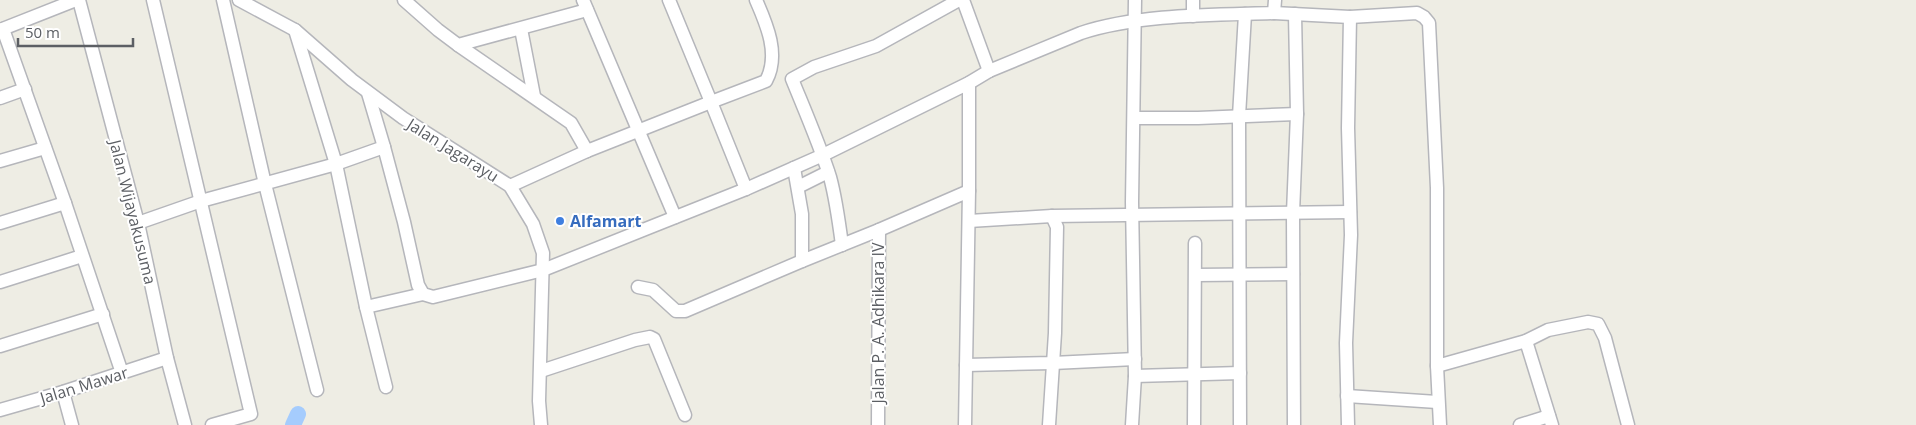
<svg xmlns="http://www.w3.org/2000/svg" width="1916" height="425" viewBox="0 0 1916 425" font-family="'Open Sans',sans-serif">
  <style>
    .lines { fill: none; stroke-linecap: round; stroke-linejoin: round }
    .canal { stroke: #a5ccfd; stroke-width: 16 }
    .street-casing { stroke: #b5b6bb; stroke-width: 15 }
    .street { stroke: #fff; stroke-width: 12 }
    .shop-dot { fill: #3f7fe0; stroke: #fff; stroke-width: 2 }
    .labels { text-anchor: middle; stroke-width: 4; stroke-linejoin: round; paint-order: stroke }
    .street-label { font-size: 16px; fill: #5c5f64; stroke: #fff }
    .shop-label { font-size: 16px; font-weight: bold; fill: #366cbe; stroke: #fff; text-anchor: start }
  </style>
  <rect width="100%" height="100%" fill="#eeede4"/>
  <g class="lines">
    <polyline class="canal" points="293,425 298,414"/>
    <g class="street-casing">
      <g id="street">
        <polyline points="79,0 138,223 167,358 185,425"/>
        <polyline points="153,0 251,414 212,425"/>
        <polyline points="223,0 265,184 317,390"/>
        <polyline points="239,0 295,30 352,80 403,118 510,186 533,224 543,253 539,401 541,425"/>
        <polyline points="404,0 438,30 458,45 587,10"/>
        <polyline points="583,0 675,217"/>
        <polyline points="963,0 989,71"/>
        <polyline points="1274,13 1350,17 1348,128 1351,235 1346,343 1348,425"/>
        <polyline points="1193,16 1193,0"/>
        <polyline points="1350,17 1417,13 1424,17 1429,23 1437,188 1437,366"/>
        <polyline points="3,29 65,203 122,373"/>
        <polyline points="521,29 534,96"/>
        <polyline points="0,30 76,0"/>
        <polyline points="295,30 336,164 366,307 386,387"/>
        <polyline points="458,45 571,123 587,151 711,102 669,0"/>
        <polyline points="0,98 25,89"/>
        <polyline points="1135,118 1198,118 1297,114"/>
        <path d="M384,147L404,222L418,285L423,294L433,297L543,270L648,228L746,189L823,155L969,83L989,71L1081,33C1138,14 1214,15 1274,13L1275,0"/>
        <polyline points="0,161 45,148"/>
        <polyline points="794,168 802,214 802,261"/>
        <polyline points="510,186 587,151"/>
        <polyline points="798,187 828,172"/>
        <path d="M746,189L711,102L766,81C780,55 767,25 756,0"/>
        <polyline points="969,191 969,83"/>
        <polyline points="969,221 1052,216 1350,212"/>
        <polyline points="0,223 65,203"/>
        <polyline points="138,223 201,201 336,164 384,147 368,93"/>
        <polyline points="879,230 969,191 965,425"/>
        <path d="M842,245C839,222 836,199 830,177C819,143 805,111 792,79L814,67L876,46L959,0"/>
        <polyline points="1196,275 1293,274"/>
        <polyline points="0,282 82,256"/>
        <polyline points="638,287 653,290 676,311 685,311 802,261 879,230 878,425"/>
        <polyline points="366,307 423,294"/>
        <polyline points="1526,341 1552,425"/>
        <polyline points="0,346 103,314"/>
        <polyline points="966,365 1053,363 1135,359"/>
        <polyline points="541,371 635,340 650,337 654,339 685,415"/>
        <polyline points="1135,376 1240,373"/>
        <polyline points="63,392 72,425"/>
        <polyline points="1347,396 1437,402"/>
        <polyline points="0,410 63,392 167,358"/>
        <polyline points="1049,425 1055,333 1057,227 1052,216"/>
        <polyline points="1132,425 1135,376 1132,202 1135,0"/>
        <polyline points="1194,425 1195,243"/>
        <polyline points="1240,425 1239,116 1245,14"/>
        <polyline points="1294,425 1293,213 1297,114 1295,14"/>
        <polyline points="1440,425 1437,366 1526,341 1548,330 1588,322 1598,324 1605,338 1628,425"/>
        <polyline points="1520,425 1549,416"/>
      </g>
    </g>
    <use href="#street" class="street"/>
  </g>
  <circle class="shop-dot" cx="560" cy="221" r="5"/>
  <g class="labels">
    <g class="street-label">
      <text transform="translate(453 150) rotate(32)" y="6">Jalan Jagarayu</text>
      <text transform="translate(133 212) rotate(76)" y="6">Jalan Wijayakusuma</text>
      <text transform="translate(878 323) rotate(-90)" y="6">Jalan P. A. Adhikara IV</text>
      <text transform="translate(84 385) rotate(-17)" y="6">Jalan Mawar</text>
    </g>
    <g class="shop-label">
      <text x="570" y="227">Alfamart</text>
    </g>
  </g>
  <path d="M18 38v8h115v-8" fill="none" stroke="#5c5f64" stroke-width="2.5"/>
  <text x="25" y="38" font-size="15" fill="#5c5f64" stroke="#ffffff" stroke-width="4" paint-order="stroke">50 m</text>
</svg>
